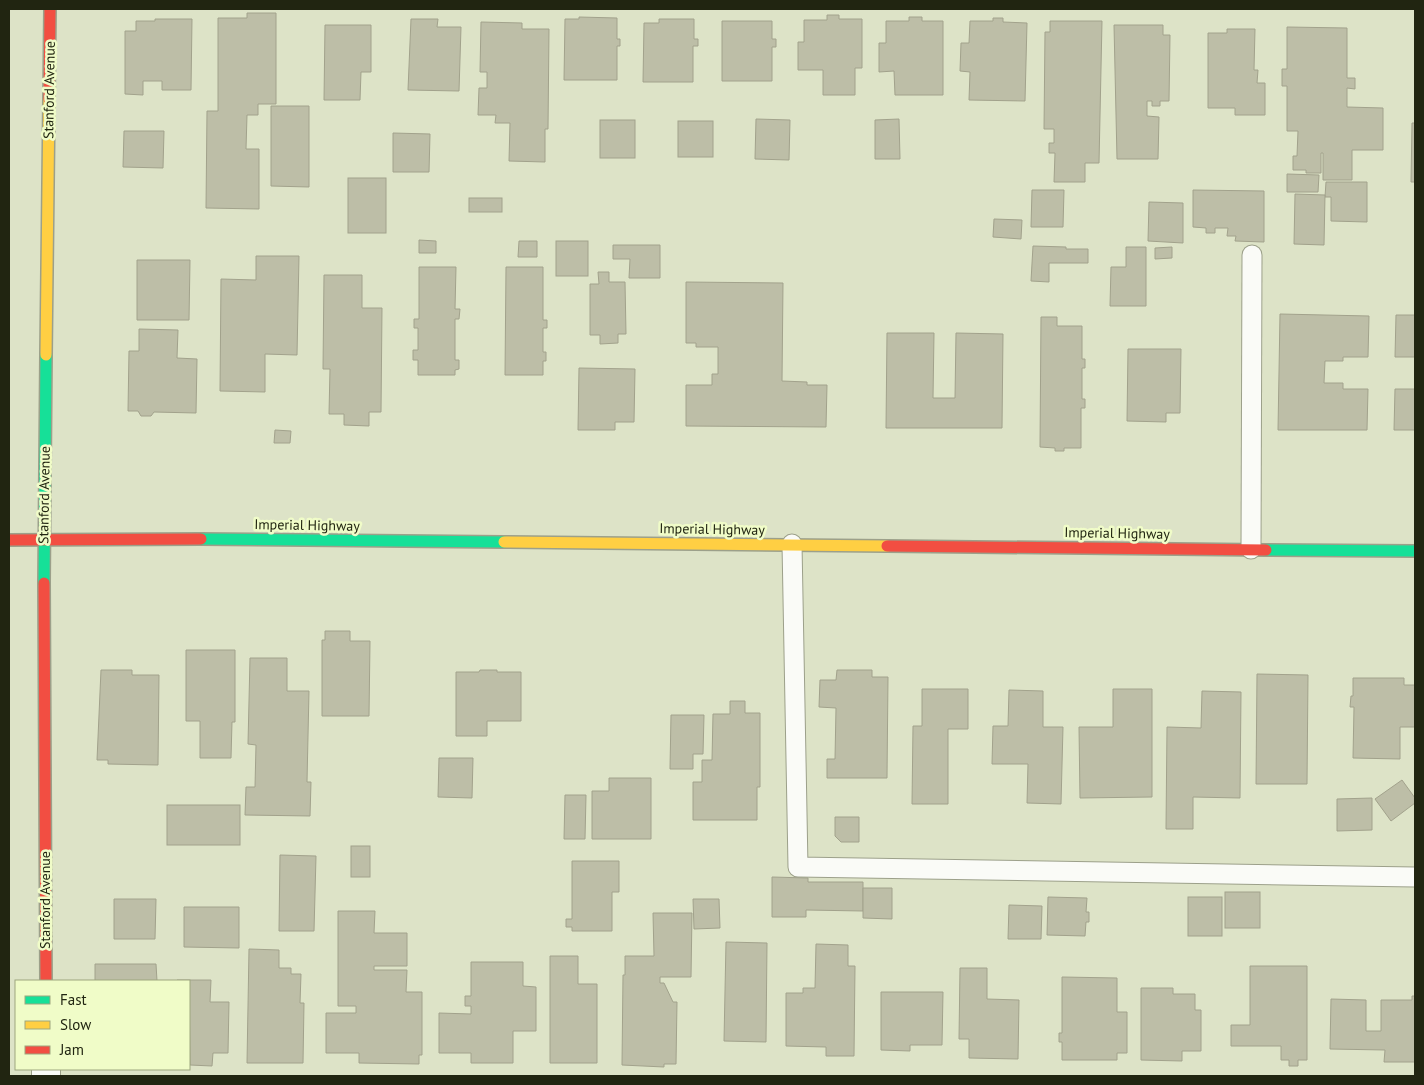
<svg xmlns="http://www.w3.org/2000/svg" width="1424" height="1085" viewBox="0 0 1424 1085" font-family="'PT Sans',sans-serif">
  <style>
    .building { fill: #bdbea7; stroke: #a2a28c }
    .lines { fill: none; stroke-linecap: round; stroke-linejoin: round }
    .lane-casing { stroke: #9ca08a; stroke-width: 21 }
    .street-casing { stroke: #9ca08a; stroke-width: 30 }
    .fast-casing { stroke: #9ca08a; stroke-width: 14 }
    .slow-casing { stroke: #9ca08a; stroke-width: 14 }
    .jam-casing { stroke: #9ca08a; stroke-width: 14 }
    .lane { stroke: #fafbf7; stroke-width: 19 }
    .street { stroke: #fafbf7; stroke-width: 28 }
    .fast { stroke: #16e098; stroke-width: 11 }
    .slow { stroke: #ffcf43; stroke-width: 11 }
    .jam { stroke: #f24e42; stroke-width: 11 }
    .labels { text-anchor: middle; stroke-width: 5; stroke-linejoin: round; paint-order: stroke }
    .street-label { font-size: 14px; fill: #212511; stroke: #f0fcc8 }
  </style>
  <rect width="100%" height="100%" fill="#dde3c7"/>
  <g class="building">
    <polygon points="247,13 276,13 276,104 258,104 258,115 247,115 246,149 259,149 259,209 206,208 207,111 218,111 218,18 247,18"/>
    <polygon points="827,15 839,15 839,19 862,19 862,68 855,68 855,95 823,95 823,70 798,70 798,42 804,42 804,20 827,20"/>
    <polygon points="579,17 617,18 617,39 620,39 620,46 617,46 617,80 564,80 565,19 579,19"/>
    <polygon points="909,17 922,17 922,21 943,21 943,95 895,95 894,71 879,72 879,43 886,43 886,21 909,21"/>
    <polygon points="993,18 1003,18 1003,22 1027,23 1025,101 969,100 970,72 960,71 961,43 969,43 970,21 993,21"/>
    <polygon points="155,19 192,19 191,90 162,90 162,81 143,81 143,95 125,94 125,31 136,31 136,21 155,21"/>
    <polygon points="411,19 438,19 437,27 461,27 459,91 408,90"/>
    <polygon points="659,19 694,19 694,39 698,39 698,46 693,46 693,82 643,82 644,23 659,23"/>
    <polygon points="722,21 772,21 772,39 776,39 776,47 772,47 772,81 722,81"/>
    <polygon points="1050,21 1102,21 1099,163 1085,163 1085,182 1054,182 1055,153 1049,153 1049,143 1054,143 1054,129 1044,129 1045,32 1050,32"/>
    <polygon points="481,22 522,23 522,29 549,29 548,129 545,129 545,162 509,161 510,123 495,123 496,115 478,115 479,88 487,88 487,72 480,72"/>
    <polygon points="325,25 371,25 371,72 361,72 360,100 324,100"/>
    <polygon points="1114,25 1163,25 1163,35 1170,35 1169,101 1160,101 1160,106 1152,106 1152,101 1147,101 1147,116 1159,117 1158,159 1117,159"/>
    <polygon points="1287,27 1347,28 1347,78 1355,78 1355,89 1347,88 1347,107 1383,108 1383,150 1352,150 1352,180 1323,180 1323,153 1321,153 1321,173 1306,173 1306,170 1293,170 1293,156 1297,156 1298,131 1287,131 1287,86 1282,86 1282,69 1287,69"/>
    <polygon points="1227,29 1255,29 1254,70 1258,70 1257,83 1265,83 1265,115 1235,115 1235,108 1208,108 1208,33 1227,33"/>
    <polygon points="271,106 309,106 309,187 271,186"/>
    <polygon points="756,119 790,120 789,160 755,159"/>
    <polygon points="899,119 900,159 875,159 875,120"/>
    <rect x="600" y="120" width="35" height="38"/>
    <rect x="678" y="121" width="35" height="36"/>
    <polygon points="1412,123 1415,123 1415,182 1411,182"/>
    <polygon points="124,131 164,131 163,168 123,167"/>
    <polygon points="393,133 430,134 429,172 393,172"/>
    <polygon points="1287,174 1319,175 1318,192 1287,192"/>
    <rect x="348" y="178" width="38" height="55"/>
    <polygon points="1326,182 1367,182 1367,222 1331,221 1331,197 1325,197"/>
    <polygon points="1032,190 1064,190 1063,227 1031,227"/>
    <polygon points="1193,190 1264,191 1264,242 1235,241 1236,236 1227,236 1228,228 1215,228 1215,233 1206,233 1206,228 1193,227"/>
    <polygon points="1295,194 1325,195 1324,245 1294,244"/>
    <rect x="469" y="198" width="33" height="14"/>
    <polygon points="1149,202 1183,203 1183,243 1148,241"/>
    <polygon points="994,219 1022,220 1021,239 993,237"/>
    <polygon points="419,240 436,241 436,253 419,253"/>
    <polygon points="519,241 537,241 537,257 518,257"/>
    <rect x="556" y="241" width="32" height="35"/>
    <polygon points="613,245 660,245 660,278 629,278 630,259 613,259"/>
    <polygon points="1033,246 1066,247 1066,249 1088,249 1088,263 1049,263 1049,282 1031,281"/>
    <polygon points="1126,247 1146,247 1146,306 1110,306 1111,267 1126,267"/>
    <polygon points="1172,247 1172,258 1155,259 1155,248"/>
    <polygon points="256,256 299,256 297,355 265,354 265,392 220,391 221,279 256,280"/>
    <polygon points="137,260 190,260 189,320 137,320"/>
    <polygon points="419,267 456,267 455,309 460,309 459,319 455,319 455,360 459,360 459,369 455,370 455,375 418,375 418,360 413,360 413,350 418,350 418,328 414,328 414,319 419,319"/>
    <polygon points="506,267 543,267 543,320 547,320 547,328 543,328 543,352 546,352 546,361 543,361 543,375 505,375"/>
    <polygon points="598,272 609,272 609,282 625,282 626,334 618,334 618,343 600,344 600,335 590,335 590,284 599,284"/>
    <polygon points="324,275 362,275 362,308 382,308 381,412 369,412 369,426 344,425 344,414 329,414 330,369 323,369"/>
    <polygon points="686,282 783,283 782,381 807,382 807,385 827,385 826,427 686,426 686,385 712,385 712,374 718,374 718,347 696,347 696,343 686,343"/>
    <polygon points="1280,314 1369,316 1368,357 1343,357 1343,361 1325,361 1324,383 1343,383 1343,389 1368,389 1367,430 1278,430"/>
    <polygon points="1396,315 1415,315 1415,357 1395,357"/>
    <polygon points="1041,317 1057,317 1057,326 1082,326 1082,359 1085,359 1085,368 1082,368 1082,399 1085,399 1085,408 1081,408 1081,448 1064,448 1064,451 1055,451 1055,448 1040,447"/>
    <polygon points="139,329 178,330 177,358 197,359 196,413 154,412 151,416 141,416 138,411 128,411 129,351 139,351"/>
    <polygon points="887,333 934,333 933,398 955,398 956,333 1003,334 1002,428 886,428"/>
    <polygon points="1128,349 1181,349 1180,413 1166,413 1166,422 1127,421"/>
    <polygon points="579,368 635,369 634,422 615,422 615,430 578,430"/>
    <polygon points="1395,389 1415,389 1415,430 1394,430"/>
    <polygon points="275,430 291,431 290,443 274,443"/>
    <polygon points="325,631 350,631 350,641 370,641 369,716 322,716 322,640 325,640"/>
    <polygon points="186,650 235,650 235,722 232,722 231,758 200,758 200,721 186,721"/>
    <polygon points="250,658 287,658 287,691 309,691 307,782 311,782 310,816 245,815 246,787 255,787 256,745 248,744"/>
    <polygon points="101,670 132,670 132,675 159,675 158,765 108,764 108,760 97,760"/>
    <polygon points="480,670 497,670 497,672 521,672 521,721 487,721 487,736 456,736 456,672 479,672"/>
    <polygon points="837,670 872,670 872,677 888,677 887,778 827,778 827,759 835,759 836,708 819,707 820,680 836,680"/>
    <polygon points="1257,674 1308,675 1307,784 1256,784"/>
    <polygon points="1353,678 1404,678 1404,685 1415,685 1415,727 1400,727 1400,759 1353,758 1354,707 1350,707 1351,696 1353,696"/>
    <polygon points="922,689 968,689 968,729 948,729 948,804 912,804 913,726 922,726"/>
    <polygon points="1113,689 1152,689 1152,797 1080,798 1079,727 1113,727"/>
    <polygon points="1009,690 1043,691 1043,727 1063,727 1061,804 1027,803 1028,764 992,764 993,726 1008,726"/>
    <polygon points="1202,691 1241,692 1240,798 1193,797 1193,829 1166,829 1167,727 1201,728"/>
    <polygon points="730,701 745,701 745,713 760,713 760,787 757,787 757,820 693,820 693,782 702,782 702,760 712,760 713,714 730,714"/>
    <polygon points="671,715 704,715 703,754 693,754 693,769 670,769"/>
    <polygon points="439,758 473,758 472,798 438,797"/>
    <polygon points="609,778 651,778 651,839 592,839 592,791 609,791"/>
    <polygon points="1402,780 1415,798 1415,803 1391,821 1375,799"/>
    <polygon points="565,795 586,795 585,839 564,839"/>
    <polygon points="1372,798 1372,830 1337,831 1337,799"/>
    <rect x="167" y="805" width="73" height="40"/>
    <polygon points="835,817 859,817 859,842 841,842 835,836"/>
    <rect x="351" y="846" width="19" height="31"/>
    <polygon points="280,855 316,856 314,931 279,931"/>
    <polygon points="572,861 619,861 619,892 612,892 612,931 572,931 572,927 566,927 566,919 572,919"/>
    <polygon points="772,877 808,878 808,882 863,882 863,911 806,910 806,917 772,917"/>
    <polygon points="863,888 892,888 892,919 863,918"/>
    <rect x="1225" y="892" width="35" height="36"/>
    <polygon points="1048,897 1087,898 1086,912 1089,912 1089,922 1086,922 1085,936 1047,935"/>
    <rect x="1188" y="897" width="34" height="39"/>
    <polygon points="114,899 156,899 155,939 114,939"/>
    <polygon points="693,899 719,899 720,928 694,929"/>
    <polygon points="1009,905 1042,906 1041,939 1008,939"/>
    <polygon points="184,907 239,907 239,948 184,947"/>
    <polygon points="338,911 375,911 374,933 407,933 407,966 374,966 374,970 407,970 406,992 422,992 422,1055 419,1055 419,1064 359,1063 359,1053 326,1053 326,1013 356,1013 356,1006 338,1006"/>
    <polygon points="653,913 692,913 691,977 660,977 660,983 664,983 673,1002 677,1002 676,1064 664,1064 664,1067 622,1065 623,975 625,975 625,956 654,956"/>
    <polygon points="726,942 767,943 766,1042 724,1041"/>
    <polygon points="816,944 848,945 848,966 855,966 854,1056 826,1056 826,1047 786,1046 786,993 803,993 803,988 815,988"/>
    <polygon points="249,949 279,950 279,968 291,968 291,974 301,974 300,1003 304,1003 303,1063 247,1063"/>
    <polygon points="550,956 578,956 578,984 597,984 597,1063 550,1063"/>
    <polygon points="471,962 523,962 523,986 536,987 536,1031 513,1031 513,1063 471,1063 471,1053 439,1053 439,1013 471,1014 471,1006 465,1006 465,996 471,996"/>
    <polygon points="95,964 156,964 157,981 95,981"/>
    <polygon points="1250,966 1307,966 1307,1060 1298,1060 1298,1066 1289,1066 1289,1060 1281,1060 1281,1046 1231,1046 1231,1025 1250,1025"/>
    <polygon points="960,968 987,968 987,999 1019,1000 1018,1059 969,1058 969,1039 959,1039"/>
    <polygon points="1062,977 1117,978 1117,1012 1127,1012 1127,1053 1117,1053 1117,1060 1062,1060 1062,1042 1059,1042 1059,1033 1062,1033"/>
    <polygon points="177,980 211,980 210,1002 229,1002 228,1053 213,1053 212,1066 190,1065 189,981 177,981"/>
    <polygon points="1141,988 1173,988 1173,994 1195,994 1195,1010 1201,1010 1201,1051 1182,1051 1182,1061 1141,1060"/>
    <polygon points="881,992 943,992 942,1045 910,1045 910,1051 881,1050"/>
    <polygon points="1412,996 1415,996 1415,1062 1384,1062 1385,1050 1330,1049 1331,999 1366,1000 1366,1031 1381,1031 1381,1000 1412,1000"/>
  </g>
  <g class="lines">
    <g class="lane-casing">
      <g id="lane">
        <polyline points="792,544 798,867 1415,877"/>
        <polyline points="1251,549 1252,255"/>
      </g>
    </g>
    <g class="street-casing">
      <polyline id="street" points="46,1069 46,1076"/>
    </g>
    <g class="fast-casing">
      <g id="fast">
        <polyline points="201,539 504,542"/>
        <polyline points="1266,550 1415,551"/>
        <polyline points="44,583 46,355"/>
      </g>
    </g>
    <g class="slow-casing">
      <g id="slow">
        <polyline points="46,355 49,99"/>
        <polyline points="504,542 887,546"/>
      </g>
    </g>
    <g class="jam-casing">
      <g id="jam">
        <polyline points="49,99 50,9"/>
        <polyline points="9,540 201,539"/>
        <polyline points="887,546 1266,550"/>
        <polyline points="44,583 46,981"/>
      </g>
    </g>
    <use href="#lane" class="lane"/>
    <use href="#street" class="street"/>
    <use href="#fast" class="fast"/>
    <use href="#slow" class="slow"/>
    <use href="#jam" class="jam"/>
  </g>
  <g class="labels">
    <g class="street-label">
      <text transform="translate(49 90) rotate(-89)" y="5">Stanford Avenue</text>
      <text transform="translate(44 495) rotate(-89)" y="5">Stanford Avenue</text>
      <text transform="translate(307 525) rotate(1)" y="5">Imperial Highway</text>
      <text transform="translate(712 529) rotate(1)" y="5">Imperial Highway</text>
      <text transform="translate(1117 533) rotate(1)" y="5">Imperial Highway</text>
      <text transform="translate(45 900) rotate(-90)" y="5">Stanford Avenue</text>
    </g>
  </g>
  <rect width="1424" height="1085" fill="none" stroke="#212511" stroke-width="20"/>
  <rect x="15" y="980" width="175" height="90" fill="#f0fcc8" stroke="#9da67f"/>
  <rect x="25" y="996" width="25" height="8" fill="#16e098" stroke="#9da67f"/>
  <text x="60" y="1005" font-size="15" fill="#212511">Fast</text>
  <rect x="25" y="1021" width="25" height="8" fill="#ffcf43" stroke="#9da67f"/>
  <text x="60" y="1030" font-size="15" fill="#212511">Slow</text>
  <rect x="25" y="1046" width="25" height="8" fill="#f24e42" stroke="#9da67f"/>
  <text x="60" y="1055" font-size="15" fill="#212511">Jam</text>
</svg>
